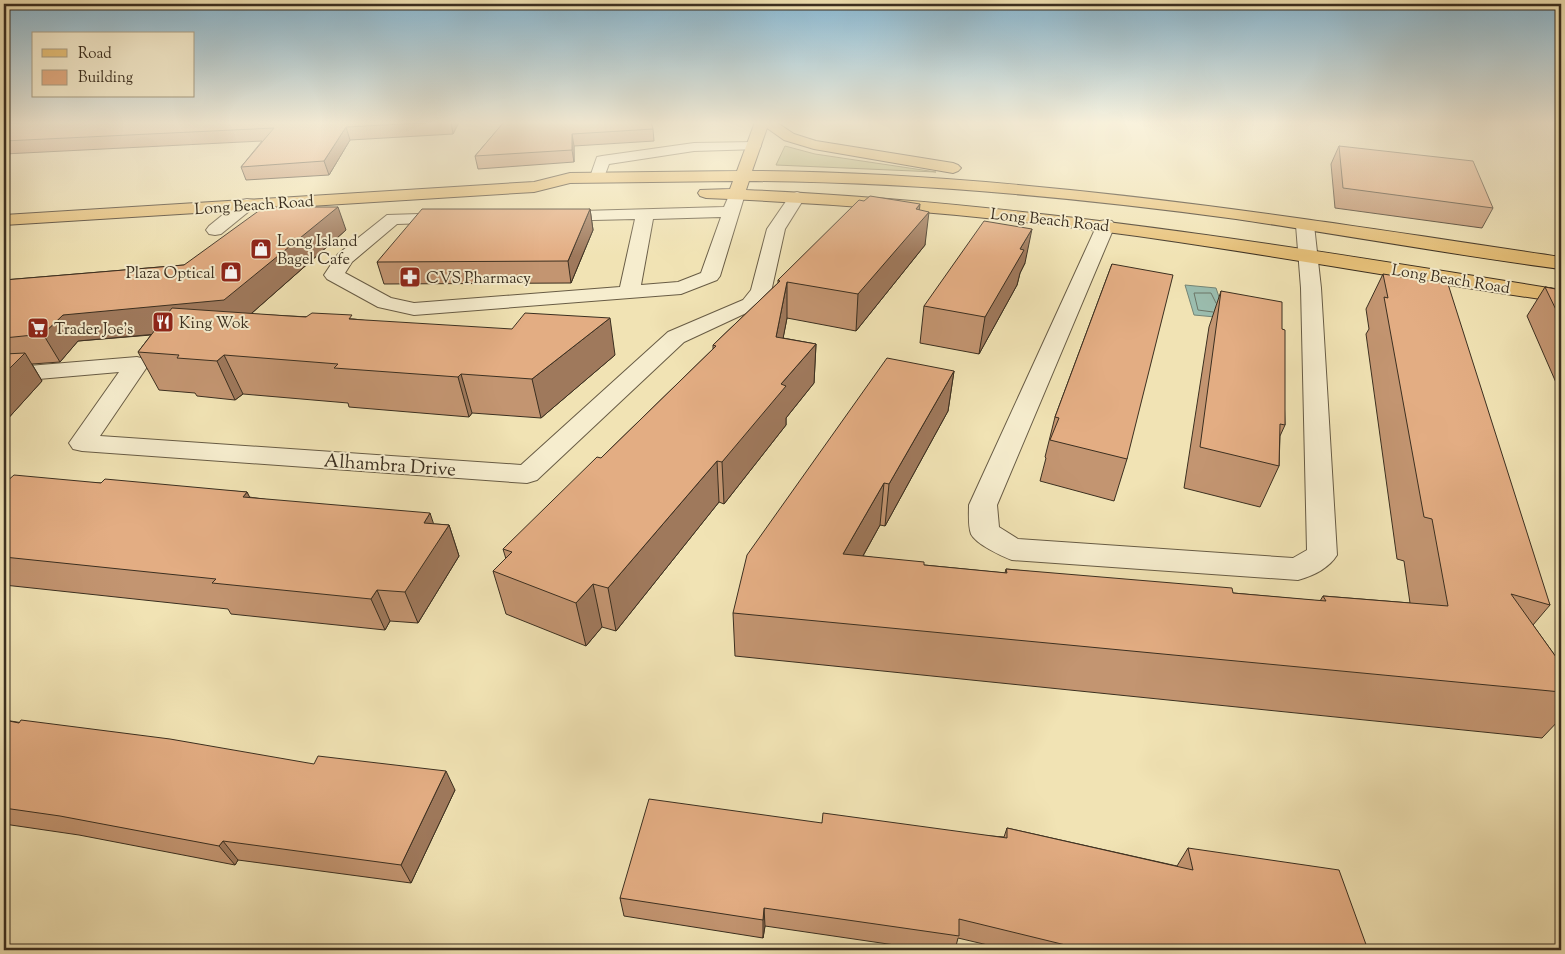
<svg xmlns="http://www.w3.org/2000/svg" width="1565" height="954" viewBox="0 0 1565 954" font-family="'Sorts Mill Goudy',serif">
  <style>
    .green { fill: #c0c289; stroke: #7e7854 }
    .water { fill: #9bbeb0; stroke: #758576 }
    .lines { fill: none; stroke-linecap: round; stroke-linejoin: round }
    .shore { stroke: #6b7668; stroke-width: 1 }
    .minor-casing { stroke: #685c45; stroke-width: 2 }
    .major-casing { stroke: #3b2f20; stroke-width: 2 }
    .minor { fill: #f6edce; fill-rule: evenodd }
    .major { fill: #e8c27a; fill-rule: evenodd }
    .wall { fill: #c39571; stroke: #3b2f20 }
    .shaded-wall { fill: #9f795c; stroke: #3b2f20 }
    .building { fill: #e3ad83; stroke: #3b2f20 }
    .labels { text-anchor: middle; stroke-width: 4; stroke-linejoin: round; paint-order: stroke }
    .far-street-label { font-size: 16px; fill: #3b2f20; stroke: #f6edce }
    .far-poi-label { font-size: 16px; fill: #3b2f20; stroke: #f6edce; text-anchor: start }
    .street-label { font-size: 19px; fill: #3b2f20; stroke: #f6edce }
  </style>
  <rect width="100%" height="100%" fill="#f1e3b4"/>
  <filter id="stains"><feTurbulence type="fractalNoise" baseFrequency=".004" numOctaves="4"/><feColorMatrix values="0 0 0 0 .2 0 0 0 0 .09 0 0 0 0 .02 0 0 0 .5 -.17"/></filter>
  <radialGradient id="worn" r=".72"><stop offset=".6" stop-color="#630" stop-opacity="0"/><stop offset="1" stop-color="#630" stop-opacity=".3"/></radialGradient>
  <polygon class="green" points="785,146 815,154 936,172 776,165"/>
  <polygon class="water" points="1185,285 1216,288 1226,318 1194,315"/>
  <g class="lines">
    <polyline class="shore" points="1213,312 1198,310 1194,293 1211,293 1216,303"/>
    <g class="minor-casing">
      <g id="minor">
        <polygon points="754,142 759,143 761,146 759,149 694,151 609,164 603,180 593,180 590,177 597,157 602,156 694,143"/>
        <path d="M737,189L743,191L745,194L720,276L717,280L681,294L414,315L378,307L327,279L324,275L338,254L387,215L452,213L458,214L461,218L458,222L397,224L352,262L345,273L391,298L414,303L620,287L635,219L553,221L547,220L544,216L547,212L724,207L731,191ZM721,217L701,273L678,282L641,285L653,219Z"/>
        <polygon points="797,192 803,194 805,197 785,229 771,292 757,308 684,342 537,480 527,483 82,451 73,449 69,443 119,372 4,382 4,368 137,357 145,359 149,364 100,436 521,465 668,332 743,300 751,290 767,229 791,194"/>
        <polygon points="247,199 253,200 255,204 253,208 221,234 215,235 209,234 206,230 209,226 241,200"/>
        <path d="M1106,220L1112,221L1115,225L997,505L999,527L1018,539L1293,558L1307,550L1301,288L1296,225L1299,221L1305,220L1311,221L1314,225L1321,288L1337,555C1329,568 1313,576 1298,580L1012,560C1001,556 976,544 971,534C968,526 969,514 969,505L1097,225L1100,221Z"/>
      </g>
    </g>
    <g class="major-casing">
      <path id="major" d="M755,122H776L794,134L816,141L953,163L958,165L961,168L958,171L953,173L814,149L784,140L767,128L752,171C1024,173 1293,217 1561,257V269C1453,255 1345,235 1236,219C1075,197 912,182 749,181L746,190C1020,202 1291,246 1561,290V302C1420,282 1279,256 1137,236C994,216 850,204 706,198L700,196L698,193L700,190L730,189L733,181L570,183L534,192L4,225V215L534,182L570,173L737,171Z"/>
    </g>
    <use href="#minor" class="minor"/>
    <use href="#major" class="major"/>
  </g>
  <g class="wall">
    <polygon points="4,122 459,122 453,134 350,140 329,175 246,180 241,167 262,141 4,154"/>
    <polygon points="504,122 653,129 654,141 574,146 574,162 478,169 475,156"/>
    <polygon points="1339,146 1493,208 1482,228 1335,208 1331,164"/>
    <polygon points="590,209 593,230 571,283 384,284 377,262"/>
    <polygon points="920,210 925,245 856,331 787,318 783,338 816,344 814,383 786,418 786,425 724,504 719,502 616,631 602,627 586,646 506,614 493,571 506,559 503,549 601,458 713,349 713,345 778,283 778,280"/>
    <polygon points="346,230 251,314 289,316 354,319 615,355 541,418 472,413 469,417 349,407 348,403 243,394 235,400 197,396 195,393 159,390 138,352 151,335 78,341 60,362 32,364 42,381 4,423 4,280 184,265"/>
    <polygon points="1025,263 1020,273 1017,285 979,354 920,343 924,306"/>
    <polygon points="1112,264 1127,459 1114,501 1040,481 1046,458 1045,457 1055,417"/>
    <polygon points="1383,274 1550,605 1533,625 1561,664 1561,718 1542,738 735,656 733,613 954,371 948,411 885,526 880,525 863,556 924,565 1005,573 1006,569 1233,593 1320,601 1323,596 1410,603 1404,561 1397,559 1366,334 1369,329 1366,309"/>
    <polygon points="1545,287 1561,290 1561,394 1527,316"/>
    <polygon points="1221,291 1282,329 1285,425 1280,436 1279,466 1260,507 1184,488 1209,327"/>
    <polygon points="4,482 101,483 247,492 249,497 434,524 449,525 459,556 418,623 390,621 385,630 231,614 228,609 4,585"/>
    <polygon points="4,720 455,790 411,883 238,860 235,865 79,835 4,824"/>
    <polygon points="822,823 1004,837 1007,828 1177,866 1188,848 1368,950 1009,950 958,938 955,950 929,950 765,926 763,938 624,916 620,898"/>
  </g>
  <g class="shaded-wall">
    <polygon points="451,122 459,122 453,134"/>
    <polygon points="346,127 350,140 329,175 324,161"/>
    <polygon points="572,134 574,146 574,162 572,150"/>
    <polygon points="920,204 918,224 929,212 925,245 856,331 858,294 916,209"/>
    <polygon points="338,207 346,230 236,327 78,341 60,362 43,334 63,315"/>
    <polygon points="590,209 593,230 571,283 568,261"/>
    <polygon points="1032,229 1025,263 1020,273 1017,285 979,354 985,317 1020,249"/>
    <polygon points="787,282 787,318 776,375 776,337"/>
    <polygon points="610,318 615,355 541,418 532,379"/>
    <polygon points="816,344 814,383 786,418 786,425 724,504 722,462 781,384"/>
    <polygon points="25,353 42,381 4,423 4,374"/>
    <polygon points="224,355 243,394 235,400 217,361"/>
    <polygon points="954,371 948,411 885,526 889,484"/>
    <polygon points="461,374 472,413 469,417 458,377"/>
    <polygon points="717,461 719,502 616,631 608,588"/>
    <polygon points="884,483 880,525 840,597 843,554"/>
    <polygon points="247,492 263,523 243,497"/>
    <polygon points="430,513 439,540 449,525 459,556 418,623 405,592 424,523"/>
    <polygon points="593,584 602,627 586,646 576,603"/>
    <polygon points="377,590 390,621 385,630 371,599"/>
    <polygon points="446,771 455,790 411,883 401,865"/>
    <polygon points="223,841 238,860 235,865 219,846"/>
    <polygon points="764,908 765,926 763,938 763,920"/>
  </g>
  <g class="building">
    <polygon points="36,122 441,122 346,127 324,161 241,167 274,128 4,141 4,124"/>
    <polygon points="504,122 651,122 653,129 572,134 572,150 475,156"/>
    <polygon points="1339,146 1473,161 1493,208 1343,188"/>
    <polygon points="870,196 920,204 916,209 929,212 858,294 787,282 776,337 816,344 781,384 786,386 722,462 717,461 608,588 593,584 576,603 493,571 512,552 503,549 597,457 601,458 716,346 713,345 780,281 778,280 859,200 864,201"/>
    <polygon points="264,207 338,207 224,300 63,315 43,334 4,338 4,280 184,265"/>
    <polygon points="422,209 590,209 568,261 377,262"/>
    <polygon points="984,221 1032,229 1020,249 1024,250 985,317 924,306"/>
    <polygon points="1112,264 1173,275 1127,459 1050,440 1059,418 1055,417"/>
    <polygon points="1383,274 1448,284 1550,605 1511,594 1561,664 1561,692 733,613 747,555 887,358 954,371 889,484 884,483 843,554 924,562 924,565 1007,573 1006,569 1232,588 1233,593 1326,601 1323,596 1448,606 1432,519 1424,517 1384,297 1388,298"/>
    <polygon points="1545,287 1561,290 1561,320"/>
    <polygon points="1221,291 1282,302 1282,329 1285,330 1285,425 1280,424 1279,466 1200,447"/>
    <polygon points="172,308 289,316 306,317 312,313 352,315 349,319 512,329 525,313 610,318 532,379 461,374 458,377 334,368 338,364 224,355 217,361 177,358 179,355 138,352"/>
    <polygon points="25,353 4,374 4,354"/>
    <polygon points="14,475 101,483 105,479 247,492 243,497 430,513 424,523 449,525 405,592 377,590 371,599 212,583 216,579 4,557 4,482 5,483"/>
    <polygon points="4,720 19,723 21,720 170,739 314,764 318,756 446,771 401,865 223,841 219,846 60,816 4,808"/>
    <polygon points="649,799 822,823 823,813 1007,838 1007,828 1193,870 1188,848 1339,870 1368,950 1166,950 1159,949 1159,950 1086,950 959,919 959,936 764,908 763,920 620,898"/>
  </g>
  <linearGradient id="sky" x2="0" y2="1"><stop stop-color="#89b8d2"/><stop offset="0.48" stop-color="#f9f2dd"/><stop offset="1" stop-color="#f9f2dd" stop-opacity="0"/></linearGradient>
  <rect width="1565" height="256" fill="url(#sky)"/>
  <defs>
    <g id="shop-square" transform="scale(1.125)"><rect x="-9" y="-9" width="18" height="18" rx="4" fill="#8f2418" stroke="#f6edce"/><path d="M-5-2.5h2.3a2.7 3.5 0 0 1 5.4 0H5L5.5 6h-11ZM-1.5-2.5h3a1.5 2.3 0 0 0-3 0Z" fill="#fff"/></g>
    <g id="pharmacy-square" transform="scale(1.125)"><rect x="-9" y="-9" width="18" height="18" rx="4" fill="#8f2418" stroke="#f6edce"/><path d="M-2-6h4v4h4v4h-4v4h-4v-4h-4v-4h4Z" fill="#fff"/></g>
    <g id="restaurant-square" transform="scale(1.125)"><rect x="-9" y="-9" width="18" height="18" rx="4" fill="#8f2418" stroke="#f6edce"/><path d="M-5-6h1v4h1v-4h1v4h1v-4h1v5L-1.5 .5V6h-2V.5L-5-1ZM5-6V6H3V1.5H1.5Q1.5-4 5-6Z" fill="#fff"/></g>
    <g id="supermarket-square" transform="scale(1.125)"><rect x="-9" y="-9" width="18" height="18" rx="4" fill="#8f2418" stroke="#f6edce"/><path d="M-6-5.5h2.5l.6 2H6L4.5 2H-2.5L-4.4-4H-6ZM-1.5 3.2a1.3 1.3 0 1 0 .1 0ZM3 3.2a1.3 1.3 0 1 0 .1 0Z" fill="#fff"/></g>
  </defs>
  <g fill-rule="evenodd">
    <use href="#shop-square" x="261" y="249"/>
    <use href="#shop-square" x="231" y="272"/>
    <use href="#pharmacy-square" x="410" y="277"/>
    <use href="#restaurant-square" x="163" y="322"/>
    <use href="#supermarket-square" x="38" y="328"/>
  </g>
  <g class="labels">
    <g class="far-street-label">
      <text transform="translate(254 204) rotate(-4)" y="6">Long Beach Road</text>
      <text transform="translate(1050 219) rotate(6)" y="6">Long Beach Road</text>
      <text transform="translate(1451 278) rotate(9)" y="6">Long Beach Road</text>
    </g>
    <g class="far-poi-label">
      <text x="277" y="246">Long Island<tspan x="277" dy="18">Bagel Cafe</tspan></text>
      <text x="215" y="278" text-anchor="end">Plaza Optical</text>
      <text x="426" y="283">CVS Pharmacy</text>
      <text x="179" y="328">King Wok</text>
      <text x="54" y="334">Trader Joe's</text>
    </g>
    <g class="street-label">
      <text transform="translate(390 464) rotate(4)" y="7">Alhambra Drive</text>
    </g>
  </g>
  <rect width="1565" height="954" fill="none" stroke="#f1e3b4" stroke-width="20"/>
  <rect x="5" y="5" width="1555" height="944" fill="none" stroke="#3b2f20" stroke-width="2.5"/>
  <rect x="10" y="10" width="1545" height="934" fill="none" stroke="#3b2f20"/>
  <rect x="32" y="32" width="162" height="65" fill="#f6edce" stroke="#aba188"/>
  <rect x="42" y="49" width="25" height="8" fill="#e8c27a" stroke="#aba188"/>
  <text x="78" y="58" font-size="15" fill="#3b2f20">Road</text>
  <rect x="42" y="70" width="25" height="15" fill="#e3ad83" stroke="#aba188"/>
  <text x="78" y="82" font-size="15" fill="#3b2f20">Building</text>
  <rect width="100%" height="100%" filter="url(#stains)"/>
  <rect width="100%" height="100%" fill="url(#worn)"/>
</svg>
